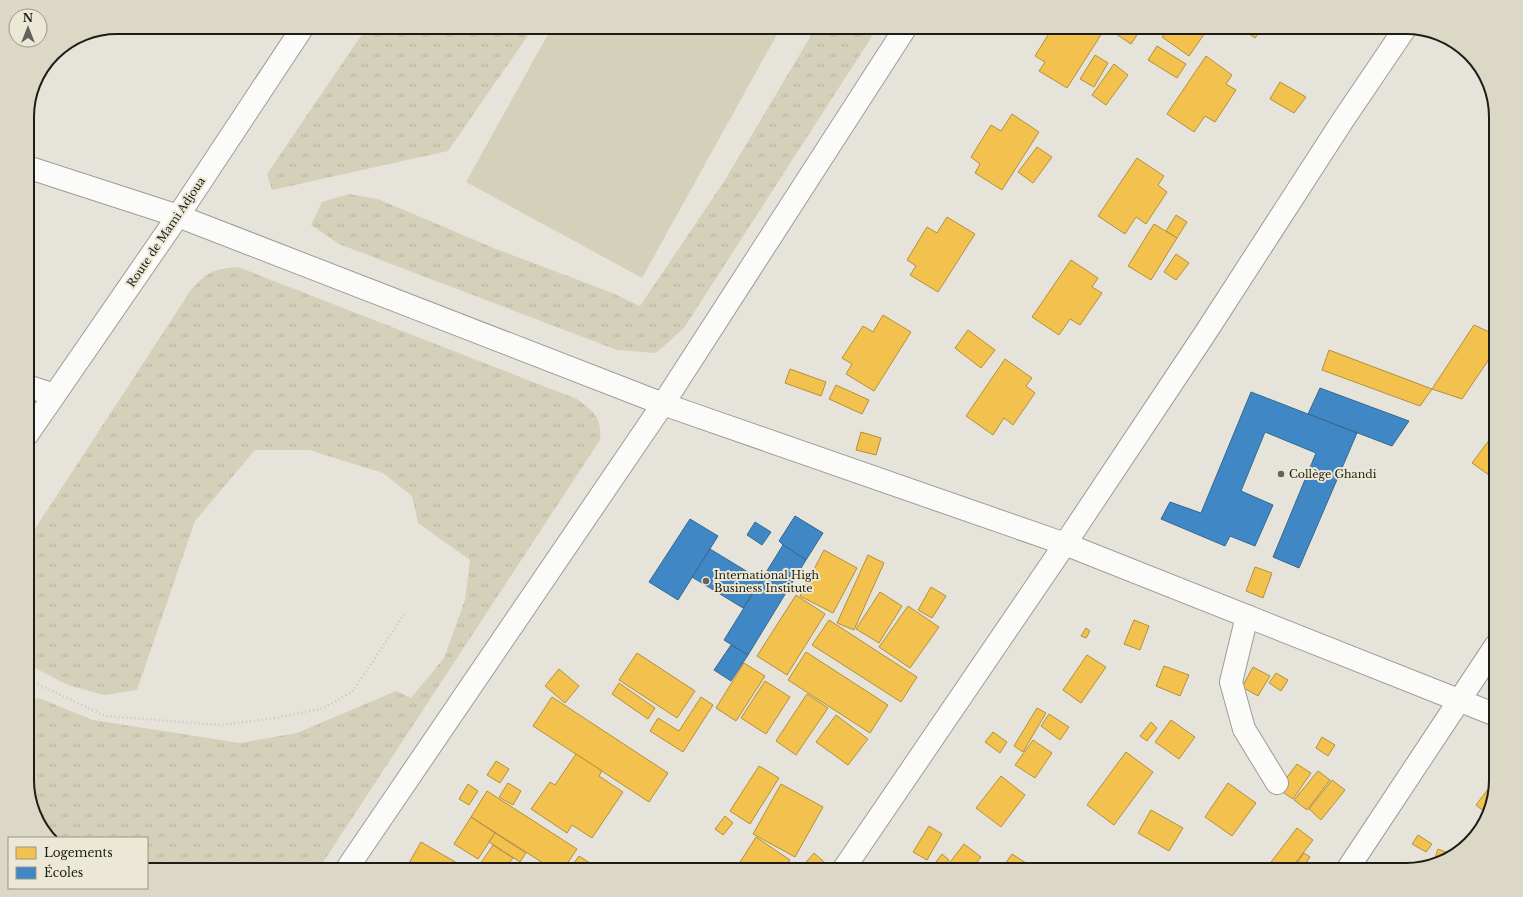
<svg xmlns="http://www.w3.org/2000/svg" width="1523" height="897" viewBox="0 0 1523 897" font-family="'Libre Baskerville',serif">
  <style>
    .grass { fill: url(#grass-tufts) }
    .pitch { fill: #d4d0b9 }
    .homes { fill: #f2c14e; stroke: #b2903d }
    .schools { fill: #3f88c5; stroke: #356890 }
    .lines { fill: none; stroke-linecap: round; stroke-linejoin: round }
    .minor-casing { stroke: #9d9c95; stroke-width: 24 }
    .path { stroke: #c6c6c3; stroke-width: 2.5; stroke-dasharray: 1 3; stroke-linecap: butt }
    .minor { stroke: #fbfbf9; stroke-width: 22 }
    .poi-dot { fill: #64625b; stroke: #ebe8d5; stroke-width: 1.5 }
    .labels { text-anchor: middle; stroke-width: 4; stroke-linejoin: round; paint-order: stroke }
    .street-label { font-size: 11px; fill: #1e1c16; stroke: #ebe8d5 }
    .poi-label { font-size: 11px; fill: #1e1c16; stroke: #ebe8d5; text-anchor: start }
    .rim { fill: none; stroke: #1e1c16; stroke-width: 2 }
  </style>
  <defs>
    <pattern id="grass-tufts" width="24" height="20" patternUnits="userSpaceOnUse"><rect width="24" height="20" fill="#d4d0b9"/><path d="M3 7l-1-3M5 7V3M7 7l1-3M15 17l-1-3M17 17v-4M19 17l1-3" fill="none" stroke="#b6b29e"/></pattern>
  </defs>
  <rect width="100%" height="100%" fill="#e6e4da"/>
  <g class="grass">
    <polygon points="367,27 532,27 531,31 448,151 272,190 267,174"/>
    <polygon points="816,27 878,27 684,328 656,353 617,350 339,244 311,225 322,202 349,194 378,199 496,249 610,292 640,306 725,180"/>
    <path d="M238,267L577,399C594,412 602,417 600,440L318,870H147V838H52L39,825L27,786V701L39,698L93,720L240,743L297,733L396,691L411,698L444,658L465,600L470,560L418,523L412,496L383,473L309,450H255L195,521L137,690L104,695L68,685L27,664V541L191,290C207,272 214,269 238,267Z"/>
  </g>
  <polygon class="pitch" points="552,27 776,27 780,29 642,278 466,182"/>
  <g class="homes">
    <polygon points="1053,27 1066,29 1067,27 1100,27 1104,30 1067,88 1039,71 1045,62 1035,56"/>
    <polygon points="1121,27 1139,27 1141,29 1131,44 1116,34"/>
    <polygon points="1169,27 1196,27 1205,33 1189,56 1162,37"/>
    <polygon points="1239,27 1263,27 1255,38"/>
    <polygon points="1157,46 1186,64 1177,78 1148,60"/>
    <polygon points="1095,55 1108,63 1094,87 1080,79"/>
    <polygon points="1206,56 1232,75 1226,84 1236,90 1215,122 1205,116 1194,132 1167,114"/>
    <polygon points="1114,64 1128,75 1106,105 1092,95"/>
    <polygon points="1280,82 1306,97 1294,113 1270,99"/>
    <polygon points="1012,114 1039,132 1002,190 975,173 980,164 971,157 991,125 1001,131"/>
    <polygon points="1037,147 1052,157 1033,183 1018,172"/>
    <polygon points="1137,158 1164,176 1158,185 1167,192 1146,224 1136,217 1125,234 1098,216"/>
    <polygon points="1176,215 1187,222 1177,238 1166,231"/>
    <polygon points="947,217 975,234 938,292 910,275 916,266 907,260 927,227 937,233"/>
    <polygon points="1154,224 1177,238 1151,280 1128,266"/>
    <polygon points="1176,254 1189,263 1176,280 1164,272"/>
    <polygon points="1071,260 1098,278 1092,287 1102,293 1080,325 1070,319 1059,335 1032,317"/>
    <polygon points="883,315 911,332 874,391 846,374 852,364 842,358 863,326 873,332"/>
    <polygon points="1474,325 1496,335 1496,349 1462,399 1432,389"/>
    <polygon points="968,330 995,350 981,368 955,348"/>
    <polygon points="1329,350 1432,389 1420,406 1322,370"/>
    <polygon points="1005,359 1032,378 1026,386 1035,393 1013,425 1004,418 993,435 966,416"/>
    <polygon points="790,369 826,382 821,396 785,383"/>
    <polygon points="836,385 869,400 862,414 829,399"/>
    <polygon points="1496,431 1496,480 1472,463"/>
    <polygon points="861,432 881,438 876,455 856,450"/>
    <polygon points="824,550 857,568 833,613 800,596"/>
    <polygon points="868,555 884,563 854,630 837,623"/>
    <polygon points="1255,567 1272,573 1263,598 1246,591"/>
    <polygon points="931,587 946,596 932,618 918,610"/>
    <polygon points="880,592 902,606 879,643 856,629"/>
    <polygon points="796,595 825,614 787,675 757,656"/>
    <polygon points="908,606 939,627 910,668 879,647"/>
    <polygon points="829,620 917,677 901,702 812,645"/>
    <polygon points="1134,620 1149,626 1140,650 1124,644"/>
    <polygon points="1086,628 1090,631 1086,638 1081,636"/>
    <polygon points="806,652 888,705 870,733 788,680"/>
    <polygon points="637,653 695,691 677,718 619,680"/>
    <polygon points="1087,655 1106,667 1081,703 1063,690"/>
    <polygon points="744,663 765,676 736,721 716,708"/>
    <polygon points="1164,666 1189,675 1180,696 1156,686"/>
    <polygon points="1253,667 1270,676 1258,696 1242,687"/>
    <polygon points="559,669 579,686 565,703 545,686"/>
    <polygon points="1276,673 1288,680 1281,691 1269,683"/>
    <polygon points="765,681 790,697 766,734 741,718"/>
    <polygon points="619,683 655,708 648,719 612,694"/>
    <polygon points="807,694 828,708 796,755 776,741"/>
    <polygon points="552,697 668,773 649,802 533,726"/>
    <polygon points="701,697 713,705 683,752 650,731 658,718 679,731"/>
    <polygon points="1037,708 1046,713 1023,752 1014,746"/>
    <polygon points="1049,714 1069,727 1060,740 1041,726"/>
    <polygon points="836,715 868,739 848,765 816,742"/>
    <polygon points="1171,720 1195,737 1179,759 1155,742"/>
    <polygon points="1151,722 1157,728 1147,741 1140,736"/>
    <polygon points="993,732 1007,742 1000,753 985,742"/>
    <polygon points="1322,737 1335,745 1328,756 1316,748"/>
    <polygon points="1033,740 1052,753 1035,778 1015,765"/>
    <polygon points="1126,752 1153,772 1114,825 1087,805"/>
    <polygon points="576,754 602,771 599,776 623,792 592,838 572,825 567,833 531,809 550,782 555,785"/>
    <polygon points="496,761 509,769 500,783 487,775"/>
    <polygon points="1297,764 1311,773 1293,799 1278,789"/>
    <polygon points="759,766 779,778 750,824 730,811"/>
    <polygon points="1318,771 1330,780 1307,810 1294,800"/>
    <polygon points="1001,776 1025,795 1001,827 976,808"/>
    <polygon points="1332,780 1345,790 1321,820 1309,809"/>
    <polygon points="508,783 521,791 513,805 499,797"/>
    <polygon points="1228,783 1256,803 1232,836 1205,817"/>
    <polygon points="468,784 478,791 469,805 459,799"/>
    <polygon points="781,784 823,807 795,857 753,834"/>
    <polygon points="1488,789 1493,793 1491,798 1482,810 1476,805"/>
    <polygon points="487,791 577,849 563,870 554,870 471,817"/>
    <polygon points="1151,810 1183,828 1169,851 1138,833"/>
    <polygon points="725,816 733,823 723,835 715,829"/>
    <polygon points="471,817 495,833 478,859 454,844"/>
    <polygon points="1483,817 1485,819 1484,825 1463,846"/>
    <polygon points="929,826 942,834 927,860 913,852"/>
    <polygon points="1297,828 1313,840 1290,870 1265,870"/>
    <polygon points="495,833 526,853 520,862 489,842"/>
    <polygon points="1418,835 1432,844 1426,852 1412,844"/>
    <polygon points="756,837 790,860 783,870 735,870"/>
    <polygon points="421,842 469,870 405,870"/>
    <polygon points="964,844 981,857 971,870 944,870"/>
    <polygon points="493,845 513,858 504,870 476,870"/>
    <polygon points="1438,849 1446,852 1444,860 1436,862 1434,861"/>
    <polygon points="814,853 830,867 827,870 805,870 802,867"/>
    <polygon points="1304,853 1310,857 1302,869 1296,864"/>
    <polygon points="942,854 949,860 942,870 930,870"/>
    <polygon points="1012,854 1037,870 1001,870"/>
    <polygon points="579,856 601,870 569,870"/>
    <polygon points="699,863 710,870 695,870"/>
  </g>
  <g class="schools">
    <polygon points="1320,388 1409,421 1392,446 1308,414"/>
    <polygon points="1251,392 1357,433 1299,568 1273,557 1316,453 1265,432 1241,491 1273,505 1255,546 1230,536 1225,546 1161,519 1170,502 1201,513"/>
    <polygon points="795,516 823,533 806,560 783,545 779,541"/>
    <polygon points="690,519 718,536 678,600 649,582"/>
    <polygon points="755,522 771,532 762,545 747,535"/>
    <polygon points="783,545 806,560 748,655 724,640"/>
    <polygon points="710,549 761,580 743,608 692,577"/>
    <polygon points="731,645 748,655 731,681 714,670"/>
  </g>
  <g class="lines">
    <g class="minor-casing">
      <g id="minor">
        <polyline points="27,167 178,216 663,404 1065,544 1496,715"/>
        <polyline points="27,386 54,395"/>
        <polyline points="27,435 178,216 303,27"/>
        <polyline points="1247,616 1231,682 1244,729 1277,783"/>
        <polyline points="346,870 663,404 906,27"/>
        <polyline points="843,870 1065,544 1208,329 1343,120 1406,27"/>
        <polyline points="1347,870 1496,645"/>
      </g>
    </g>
    <polyline class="path" points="27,679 105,716 221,725 276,718 324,708 353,691 405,613"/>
    <use href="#minor" class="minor"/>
  </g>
  <g class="poi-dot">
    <circle cx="1281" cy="474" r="4"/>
    <circle cx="706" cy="581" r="4"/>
  </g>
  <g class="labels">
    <g class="street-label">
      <text transform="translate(166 232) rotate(-56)" y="4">Route de Mami Adjoua</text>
    </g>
    <g class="poi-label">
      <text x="1289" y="478">Collège Ghandi</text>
      <text x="714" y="579">International High<tspan x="714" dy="13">Business Institute</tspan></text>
    </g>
  </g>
  <path d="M0 0H1523V897H0ZM117 34H1406A83 83 0 0 1 1489 117V780A83 83 0 0 1 1406 863H117A83 83 0 0 1 34 780V117A83 83 0 0 1 117 34Z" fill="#dbd8c6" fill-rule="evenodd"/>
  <path class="rim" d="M117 34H1406A83 83 0 0 1 1489 117V780A83 83 0 0 1 1406 863H117A83 83 0 0 1 34 780V117A83 83 0 0 1 117 34Z"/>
  <rect x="8" y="837" width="140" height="52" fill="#ebe8d5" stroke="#999689"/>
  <rect x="16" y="847" width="20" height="12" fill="#f2c14e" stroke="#999689"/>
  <text x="44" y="857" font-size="12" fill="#1e1c16">Logements</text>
  <rect x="16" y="867" width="20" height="12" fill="#3f88c5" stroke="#999689"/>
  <text x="44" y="877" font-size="12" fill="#1e1c16">Écoles</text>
  <g transform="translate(28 28)"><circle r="19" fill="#ebe8d5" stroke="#999689"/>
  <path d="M0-3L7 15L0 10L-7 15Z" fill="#64625b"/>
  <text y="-6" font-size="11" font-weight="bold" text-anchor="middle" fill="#1e1c16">N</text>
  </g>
</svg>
